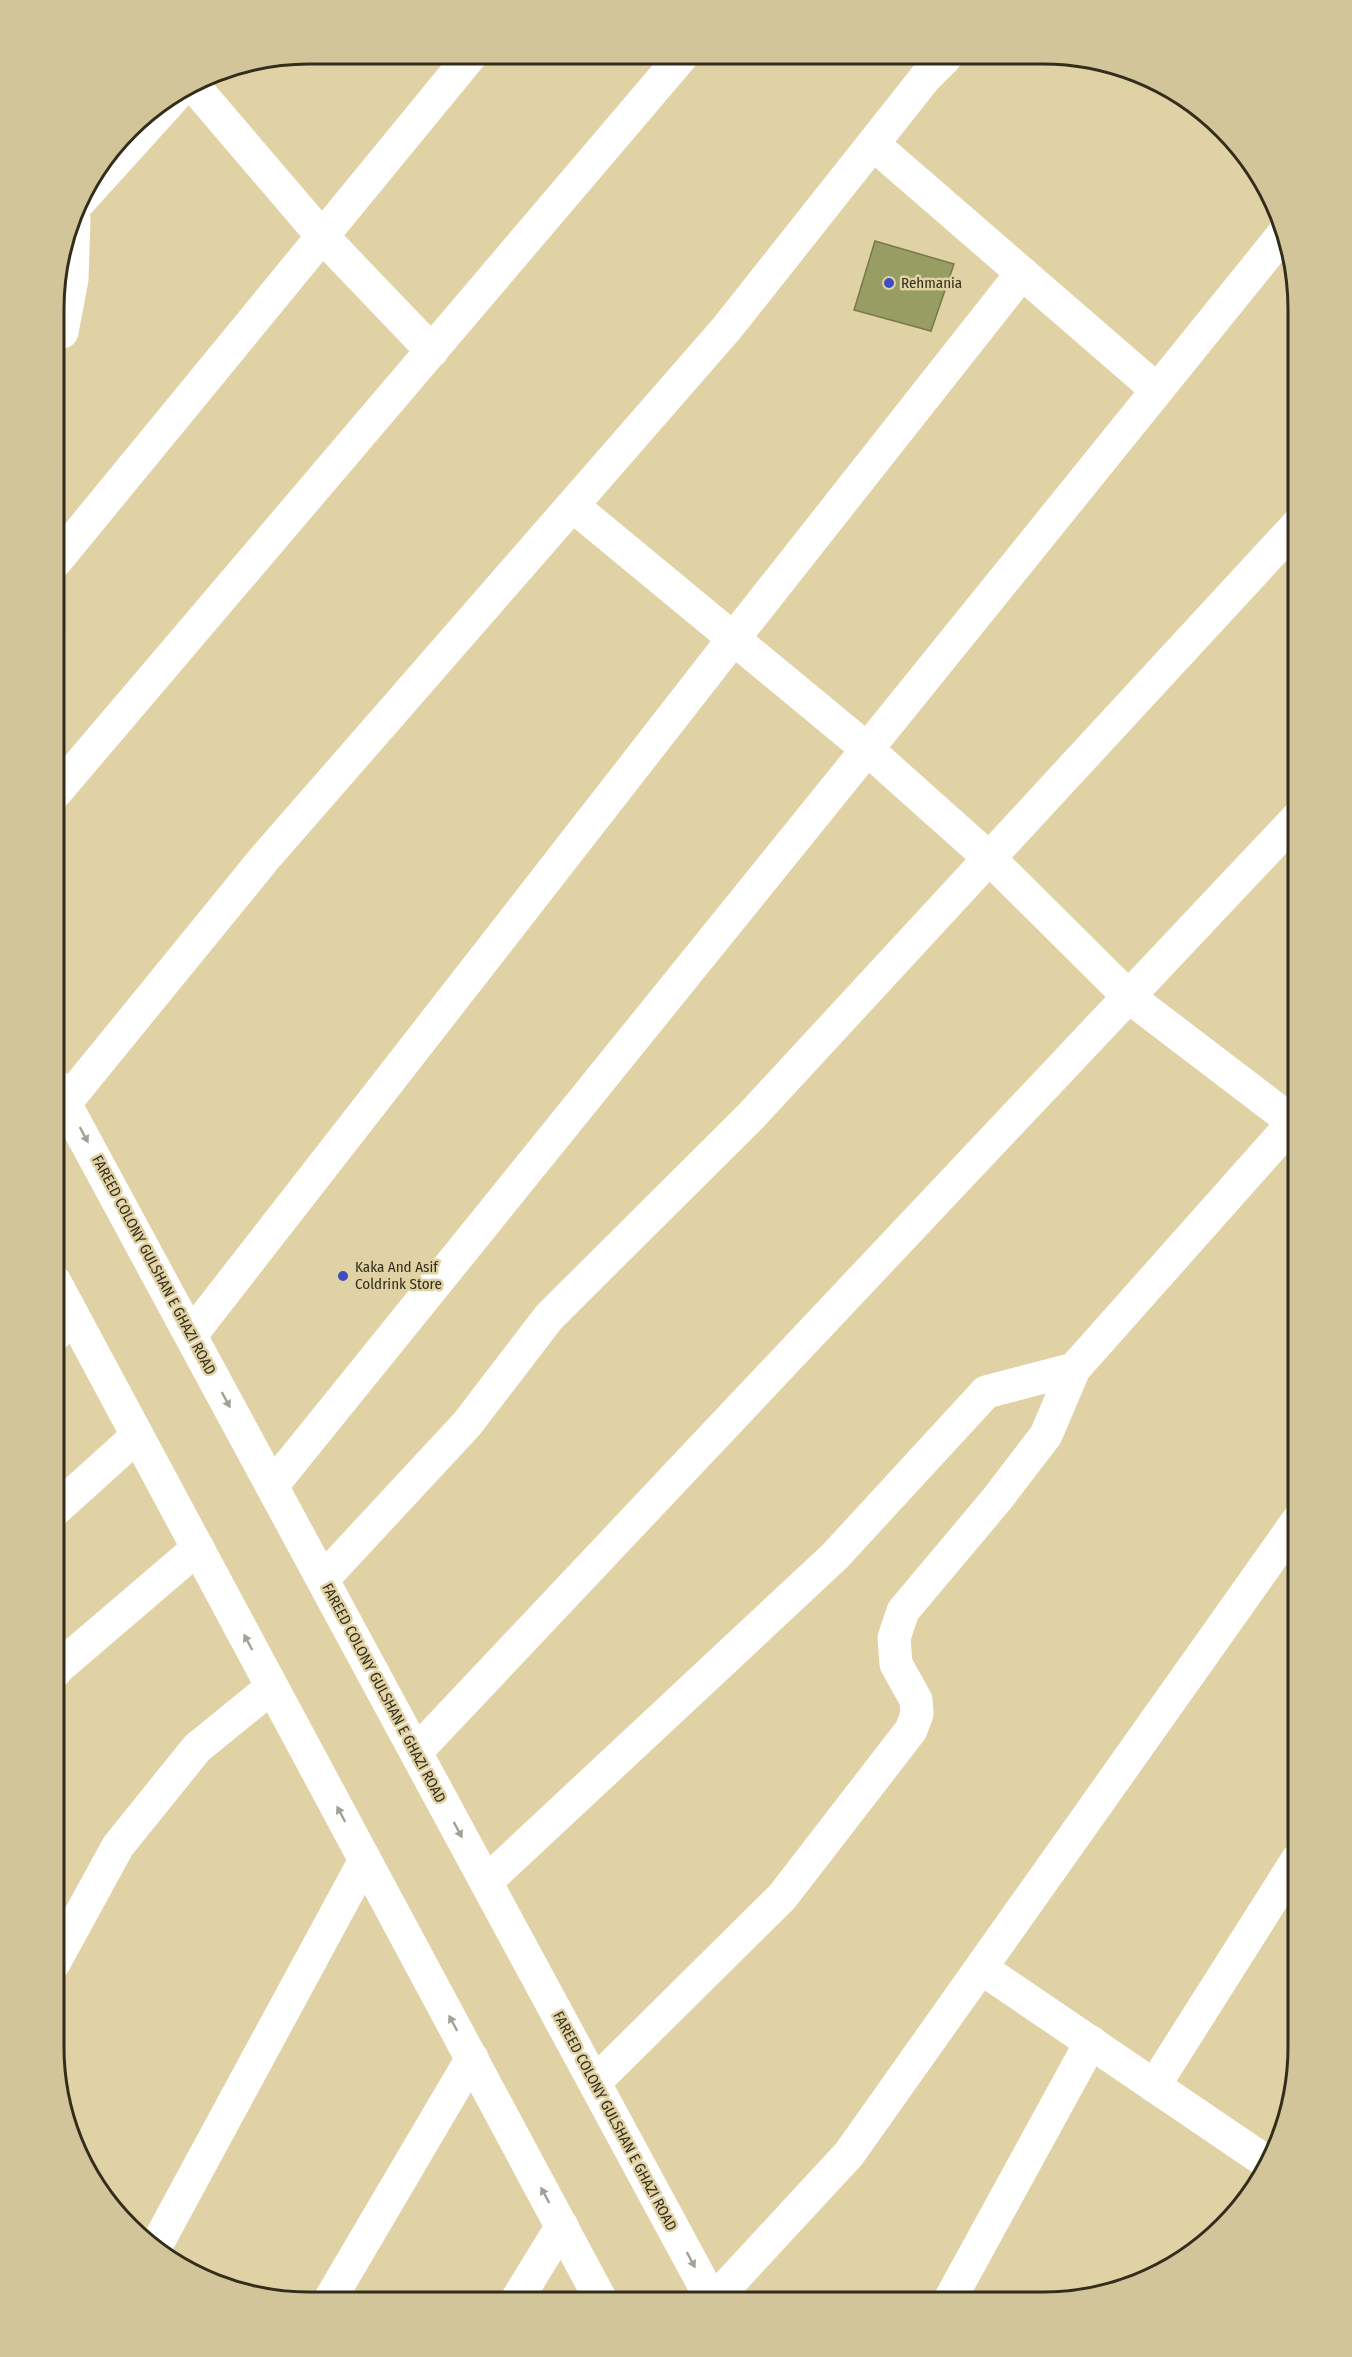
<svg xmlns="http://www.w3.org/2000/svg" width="1352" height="2357" viewBox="0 0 1352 2357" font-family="'Fira Sans Condensed',sans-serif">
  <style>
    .building { fill: #989e63; stroke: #757a4e; stroke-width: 1.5 }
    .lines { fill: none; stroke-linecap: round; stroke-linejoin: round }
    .street { stroke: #fff; stroke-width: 33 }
    .secondary { stroke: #fff; stroke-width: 33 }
    .primary { stroke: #fff; stroke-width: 33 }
    .oneway { fill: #a3a098 }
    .poi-dot { fill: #404cc0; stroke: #e0d2a4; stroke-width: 2 }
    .labels { text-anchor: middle; stroke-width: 5; stroke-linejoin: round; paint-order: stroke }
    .poi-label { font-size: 15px; fill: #332d1b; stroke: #e0d2a4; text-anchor: start }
    .street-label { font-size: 15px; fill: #332d1b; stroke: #e0d2a4 }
    .rim { fill: none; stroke: #332d1b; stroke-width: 3 }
  </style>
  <rect width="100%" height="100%" fill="#e0d2a4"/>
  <polygon class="building" points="875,241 954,264 931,331 854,310"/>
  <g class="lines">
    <g class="street">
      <polyline points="193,85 322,236 432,351"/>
      <polyline points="873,144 1157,390"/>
      <polyline points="79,202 175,96"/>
      <polyline points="62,332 72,279 74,219"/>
      <polyline points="573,506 867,749 989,858 1129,997 1293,1122"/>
      <polyline points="56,561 471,55"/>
      <polyline points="56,792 682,56"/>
      <polyline points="55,1335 73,1316"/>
      <polyline points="191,1335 734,638 1022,273"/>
      <polyline points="1074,1369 1298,1117"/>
      <polyline points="272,1486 1285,232"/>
      <polyline points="55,1510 137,1436"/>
      <polyline points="323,1579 467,1424 549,1317 751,1116 1298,524"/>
      <polyline points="54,1673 59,1667 198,1548"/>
      <polyline points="416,1752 1298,817"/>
      <polyline points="486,1882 835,1556 986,1392 1074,1369 1046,1435 997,1499 903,1611 894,1638 896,1664 916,1700 917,1714 911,1730 782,1897 595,2082"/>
      <polyline points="981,1968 1268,2163"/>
      <polyline points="1154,2086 1297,1860"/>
      <polyline points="155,2248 365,1860"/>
      <polyline points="329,2301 472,2058"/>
      <polyline points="516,2301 562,2226"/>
      <polyline points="713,2301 849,2154 1298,1520"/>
      <polyline points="948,2303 1091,2042"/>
    </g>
    <g class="secondary">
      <polyline points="55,1111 66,1102 264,859 727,328 925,78 945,58"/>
      <polyline points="54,1963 118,1846 197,1748 272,1687"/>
    </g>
    <g class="primary">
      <polyline points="55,1085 713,2302"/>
      <polyline points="55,1282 602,2302"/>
    </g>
  </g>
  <defs><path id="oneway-solid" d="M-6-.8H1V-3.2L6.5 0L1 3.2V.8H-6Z" transform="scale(1.5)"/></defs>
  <g class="oneway">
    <use href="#oneway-solid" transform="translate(84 1135) rotate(62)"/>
    <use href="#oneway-solid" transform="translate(226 1400) rotate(62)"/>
    <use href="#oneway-solid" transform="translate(248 1642) rotate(-118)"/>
    <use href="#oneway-solid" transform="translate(341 1814) rotate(-118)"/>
    <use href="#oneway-solid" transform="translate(458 1830) rotate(62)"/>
    <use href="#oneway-solid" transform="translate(453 2023) rotate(-118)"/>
    <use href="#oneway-solid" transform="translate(545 2195) rotate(-118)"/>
    <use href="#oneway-solid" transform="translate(691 2260) rotate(62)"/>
  </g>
  <g class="poi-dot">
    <circle cx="889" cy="283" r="6"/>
    <circle cx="343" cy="1276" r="6"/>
  </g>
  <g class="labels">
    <g class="poi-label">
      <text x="901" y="288">Rehmania</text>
      <text x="355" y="1272">Kaka And Asif<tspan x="355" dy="17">Coldrink Store</tspan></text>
    </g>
    <g class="street-label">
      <text transform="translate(154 1265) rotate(62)" y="5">FAREED COLONY GULSHAN E GHAZI ROAD</text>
      <text transform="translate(384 1693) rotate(62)" y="5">FAREED COLONY GULSHAN E GHAZI ROAD</text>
      <text transform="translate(615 2121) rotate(62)" y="5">FAREED COLONY GULSHAN E GHAZI ROAD</text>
    </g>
  </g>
  <path d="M0 0H1352V2357H0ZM309 64H1043A245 245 0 0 1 1288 309V2047A245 245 0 0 1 1043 2292H309A245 245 0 0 1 64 2047V309A245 245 0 0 1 309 64Z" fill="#d2c599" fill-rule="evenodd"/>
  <path class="rim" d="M309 64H1043A245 245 0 0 1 1288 309V2047A245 245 0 0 1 1043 2292H309A245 245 0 0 1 64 2047V309A245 245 0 0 1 309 64Z"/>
</svg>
